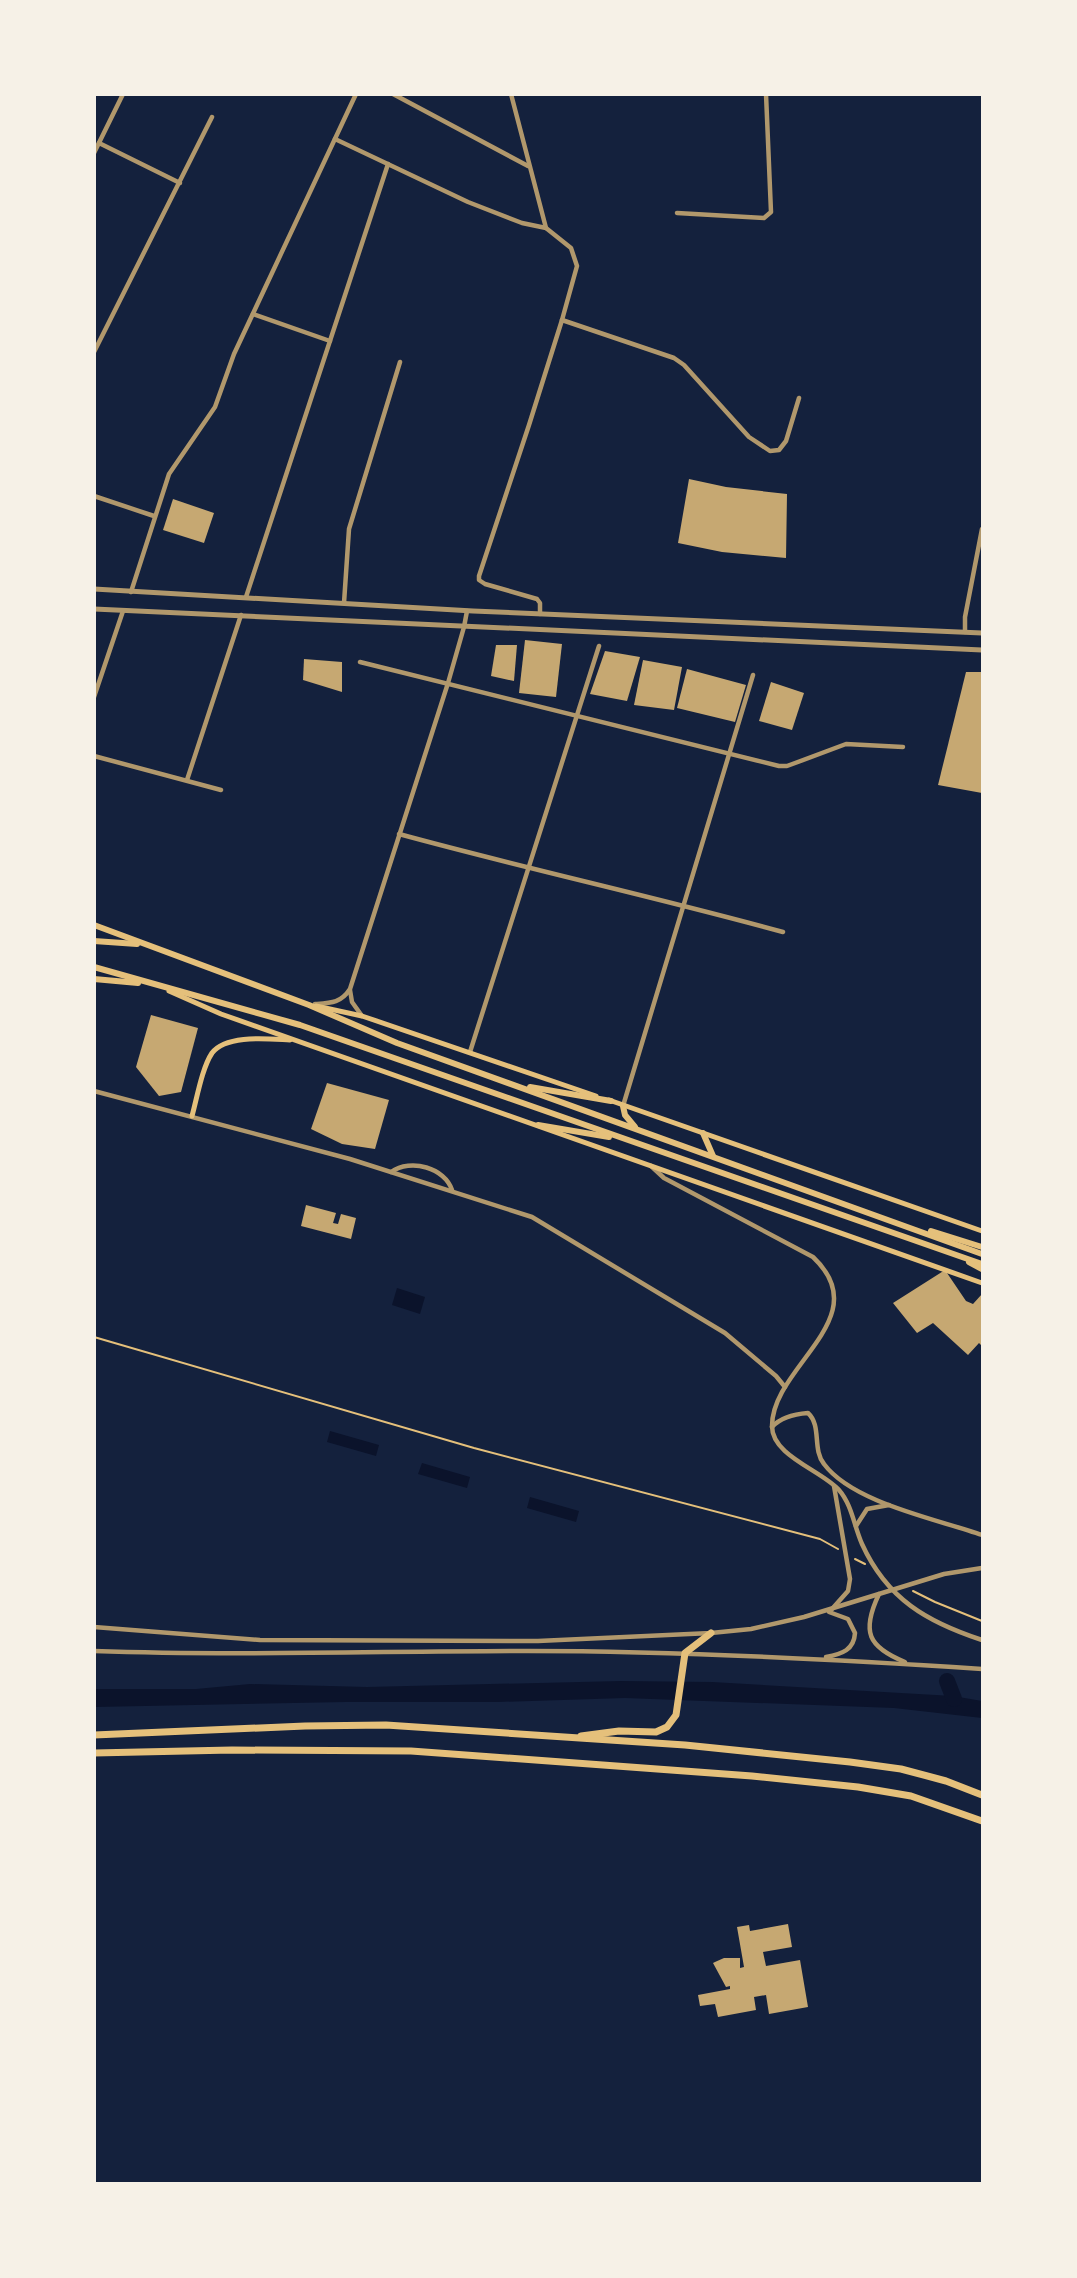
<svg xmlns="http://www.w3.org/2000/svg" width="1077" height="2278" viewBox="0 0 1077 2278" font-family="'Exo 2',sans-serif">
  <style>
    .water { fill: #0b132b }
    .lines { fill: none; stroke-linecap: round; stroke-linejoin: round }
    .river { stroke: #0b132b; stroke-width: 16 }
    .building { fill: #c6a872 }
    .path { stroke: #e5c07b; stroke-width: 2 }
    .minor { stroke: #b1986c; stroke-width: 4.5 }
    .tertiary { stroke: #b1986c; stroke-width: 5 }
    .secondary { stroke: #e5c07b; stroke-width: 5 }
    .primary { stroke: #e5c07b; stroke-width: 6 }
    .motorway { stroke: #e5c07b; stroke-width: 7 }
  </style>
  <rect width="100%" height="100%" fill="#14213d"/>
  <g class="water">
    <polygon points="397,1288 425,1297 420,1314 392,1305"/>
    <polygon points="330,1431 379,1445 376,1456 327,1442"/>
    <polygon points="422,1463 470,1477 467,1488 418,1474"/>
    <polygon points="530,1497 579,1511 576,1522 527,1508"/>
    <polygon points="621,1681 712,1682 953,1696 982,1701 982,1718 894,1708 625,1698 498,1702 346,1702 95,1707 94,1689 196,1689 250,1684 367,1687"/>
  </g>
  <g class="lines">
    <polyline class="river" points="947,1681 954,1699"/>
  </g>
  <g class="building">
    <polygon points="689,479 726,487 787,494 786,558 722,552 678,543"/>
    <polygon points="173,499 214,513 204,543 163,530"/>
    <polygon points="525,640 562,644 556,697 519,693"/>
    <polygon points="496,645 517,645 514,681 491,676"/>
    <polygon points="605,651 640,657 627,701 590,694"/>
    <polygon points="304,659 342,662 342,692 303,680"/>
    <polygon points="643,660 682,667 674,710 634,705"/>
    <polygon points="687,669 746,685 735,722 677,708"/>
    <polygon points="966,672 982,672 982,793 938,785"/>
    <polygon points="771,682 804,693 792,730 759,721"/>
    <polygon points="151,1015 198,1028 181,1092 159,1096 136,1067"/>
    <polygon points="327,1083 389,1100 375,1149 342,1144 311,1129"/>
    <polygon points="306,1205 336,1213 333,1223 338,1224 341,1214 356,1218 351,1239 301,1226"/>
    <polygon points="945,1270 966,1301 973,1304 982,1294 982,1346 979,1343 968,1355 933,1323 917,1333 893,1303"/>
    <polygon points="788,1924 792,1947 763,1952 766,1966 800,1960 808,2007 769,2014 766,1995 754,1997 756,2010 718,2017 715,2004 700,2006 698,1995 730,1989 730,1986 726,1987 713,1963 715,1962 724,1958 740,1958 740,1968 744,1967 737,1927 749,1925 750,1931"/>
  </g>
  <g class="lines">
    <g class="path">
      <polyline points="94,1337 474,1448 820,1539 838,1549"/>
      <polyline points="855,1559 865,1564"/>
      <polyline points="913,1591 935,1602 982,1621"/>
    </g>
    <g class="minor">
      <polyline points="393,94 528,166"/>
      <polyline points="511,94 546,228 571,248 577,266 562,320 529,425 479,576 479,580 485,584 537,599 540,603 540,614"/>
      <polyline points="335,139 468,202 522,223 546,228"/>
      <polyline points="99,143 180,183"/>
      <polyline points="94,153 123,94"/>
      <polyline points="677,213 764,218 771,212 766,94"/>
      <polyline points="253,314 330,341"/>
      <polyline points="562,320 674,358 684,365 749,437 770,451 779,450 786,441 799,398"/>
      <polyline points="94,352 212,117"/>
      <polyline points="94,496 154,516"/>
      <polyline points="131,592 169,474 215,407 234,354 356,94"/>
      <polyline points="246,597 388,164"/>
      <polyline points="344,603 349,529 400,362"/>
      <polyline points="965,632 965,617 982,529"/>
      <polyline points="360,662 779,766 787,766 846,744 903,747"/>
      <polyline points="94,697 123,611"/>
      <polyline points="94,756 221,790"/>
      <polyline points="187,780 241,615"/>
      <path d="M399,834C527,869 656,897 783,932"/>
      <polyline points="350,990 352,1002 362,1016"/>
      <path d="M315,1004C331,1003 341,1003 350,989L448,683L464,627L467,611"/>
      <polyline points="470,1052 599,646"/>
      <polyline points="94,1091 350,1159 532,1217 725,1333 776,1376 785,1387"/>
      <polyline points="623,1106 753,675"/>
      <path d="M651,1166L664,1178L813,1257C878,1318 772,1366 772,1426C772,1456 821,1470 839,1490C852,1505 854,1526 862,1544C887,1599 927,1622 982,1640"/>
      <path d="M391,1172C411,1158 445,1168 452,1190"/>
      <path d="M772,1427C781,1417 795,1414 808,1413C822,1426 812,1449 824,1464C853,1503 937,1519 982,1535"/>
      <polyline points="856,1526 867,1509 889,1505"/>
      <path d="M879,1594C861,1632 868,1647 905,1662"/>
      <polyline points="832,1609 848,1591 850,1579 834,1486"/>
      <polyline points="94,1627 260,1640 538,1641 711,1633 751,1629 804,1617 944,1574 982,1568"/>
      <path d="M94,1651C239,1656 384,1651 528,1651C680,1651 831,1659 982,1669"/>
      <path d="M826,1657C842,1654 854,1650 855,1633L848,1619L829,1612"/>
    </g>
    <g class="tertiary">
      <polyline points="94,589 473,611 982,633"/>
      <polyline points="94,609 982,650"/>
    </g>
    <g class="secondary">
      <polyline points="169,991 221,1014 982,1283"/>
      <polyline points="316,1006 362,1016 596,1096"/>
      <polyline points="609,1100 982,1231"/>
      <path d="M192,1116C197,1098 202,1068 212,1053C226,1034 269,1039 290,1040"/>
    </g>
    <g class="primary">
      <polyline points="94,925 309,1005 397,1043 982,1254"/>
      <polyline points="94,941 137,944"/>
      <polyline points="94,967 300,1025 982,1264"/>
      <polyline points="94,979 138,983"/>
      <polyline points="530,1087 611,1101"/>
      <polyline points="623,1106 625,1115 635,1127"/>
      <polyline points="538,1125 609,1137"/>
      <polyline points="703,1133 713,1156"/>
      <polyline points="931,1231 982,1247"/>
      <polyline points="969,1262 982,1269"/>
    </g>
    <g class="motorway">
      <polyline points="94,1735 305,1726 386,1725 685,1745 850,1762 901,1769 946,1781 982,1795"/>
      <polyline points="581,1736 619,1731 656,1732 667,1727 676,1715 685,1653 711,1633"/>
      <polyline points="94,1753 232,1750 411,1751 752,1776 858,1787 911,1796 982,1821"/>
    </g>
  </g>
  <rect width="1077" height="2278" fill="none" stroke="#f6f1e7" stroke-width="192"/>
</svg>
